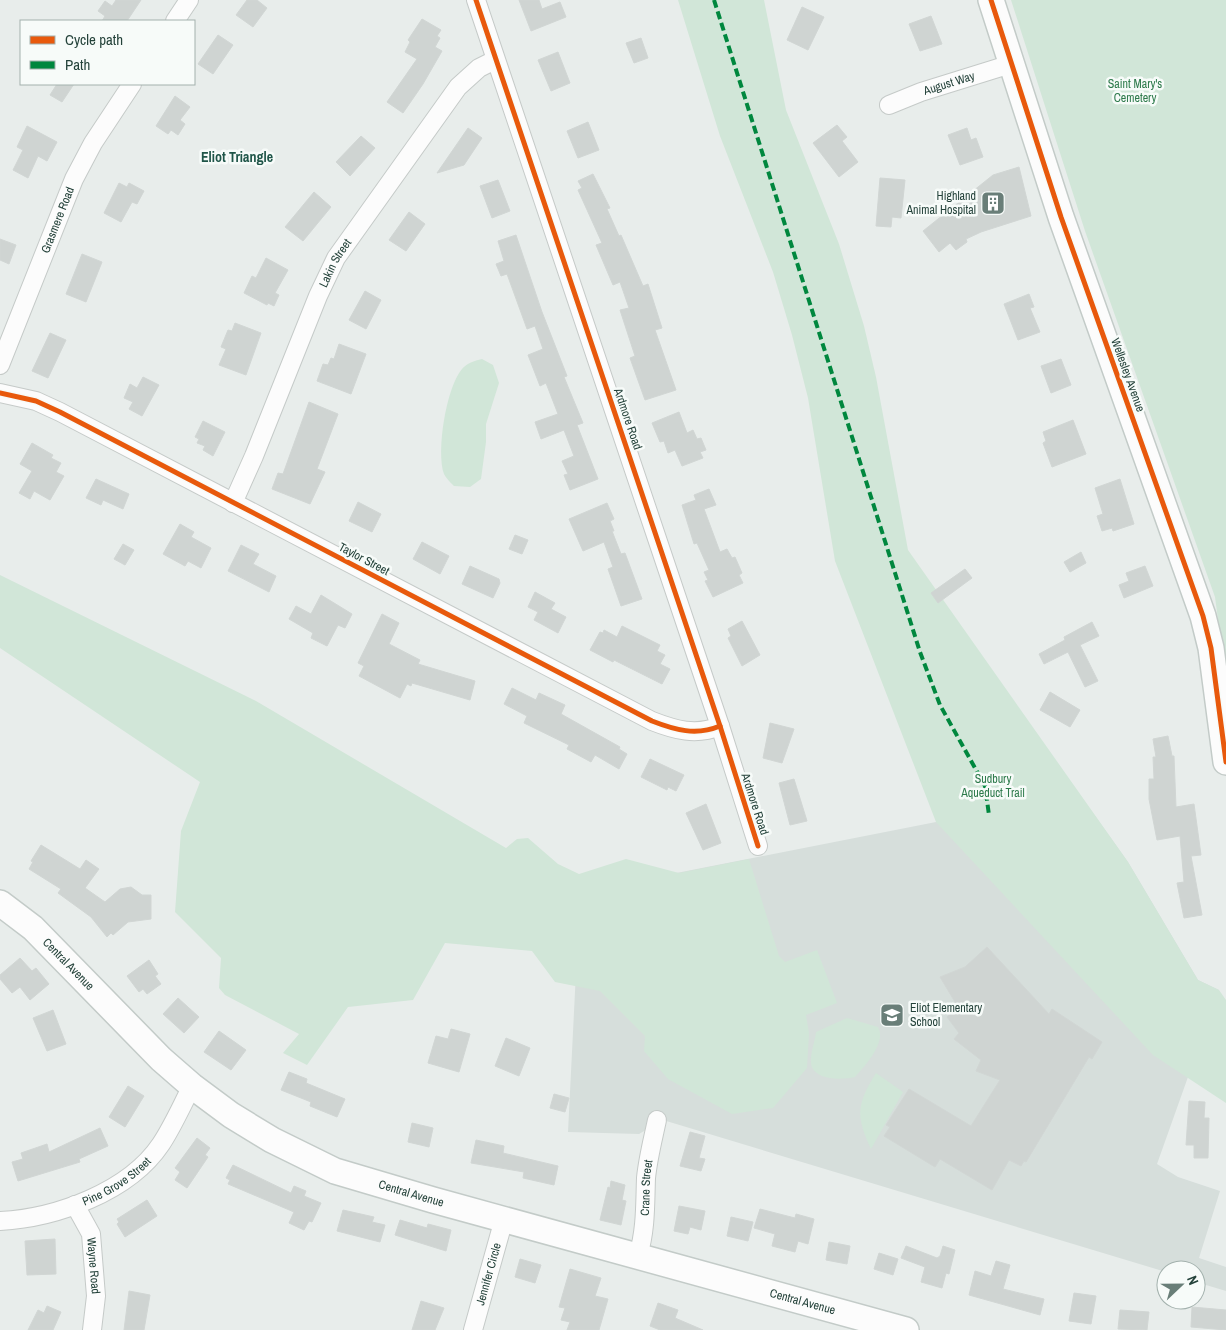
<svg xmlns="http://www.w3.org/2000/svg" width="1226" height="1330" viewBox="0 0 1226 1330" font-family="'Archivo Narrow',sans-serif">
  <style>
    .built { fill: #d6dedb }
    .green { fill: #d1e6d8 }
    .building { fill: #cfd4d2; stroke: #d1d6d4 }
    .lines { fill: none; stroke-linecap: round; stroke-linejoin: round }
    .street-casing { stroke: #c5cac8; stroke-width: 20 }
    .secondary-casing { stroke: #c3cbc8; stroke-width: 28 }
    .street { stroke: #fcfcfc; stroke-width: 18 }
    .secondary { stroke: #fcfcfc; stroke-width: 25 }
    .quiet { stroke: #00873e; stroke-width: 4; stroke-dasharray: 8 4; stroke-linecap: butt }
    .cycleway-casing { stroke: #f7fbf9; stroke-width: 8 }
    .cycleway { stroke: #e8590c; stroke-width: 5 }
    .labels { text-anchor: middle; stroke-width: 5; stroke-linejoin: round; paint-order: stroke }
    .street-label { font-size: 12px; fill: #24423a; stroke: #f7fbf9 }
    .park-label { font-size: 12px; fill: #2d7a4b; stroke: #f7fbf9 }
    .poi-label { font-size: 12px; fill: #24423a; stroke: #f7fbf9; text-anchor: end }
    .neighbourhood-label { font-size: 14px; font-weight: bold; fill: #1f5548; stroke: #f7fbf9 }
  </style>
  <rect width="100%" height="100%" fill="#e8edeb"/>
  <polygon class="built" points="1050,753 1128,862 1198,980 1219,990 1157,1164 1178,1177 1220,1191 1199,1258 1226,1267 1226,1291 1196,1282 1196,1270 1166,1270 1166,1272 663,1120 639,1134 568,1132 580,892 936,822"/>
  <g class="green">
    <polygon points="678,0 764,0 786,110 839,244 864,326 876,377 908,550 1128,862 1198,980 1219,990 1226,1000 1226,1103 1153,1055 936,822 835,561 808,398 792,335 773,272 720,136"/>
    <polygon points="1011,0 1226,0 1226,679 1215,597 1085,231"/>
    <path d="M482,359L493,365L499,383L486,424V442L481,479L470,487L454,486C451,483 446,478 444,474C436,452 446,388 462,369C467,363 474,361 482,359Z"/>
    <polygon points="0,575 256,701 506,848 517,839 528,838 558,864 579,874 626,859 679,873 749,859 779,956 785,962 817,950 837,1003 806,1015 809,1033 807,1068 773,1108 732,1114 668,1079 644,1051 645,1036 600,991 555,982 532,951 445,943 413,1000 348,1007 307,1065 283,1053 299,1034 225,995 219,988 221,958 175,912 181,831 200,782 0,648"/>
    <path d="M847,1018L878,1027C887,1042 865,1066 855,1077C843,1080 813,1081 811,1063C810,1054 815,1041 816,1032Z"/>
    <path d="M876,1073L903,1092L871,1149C855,1115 857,1104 876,1073Z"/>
  </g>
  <g class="building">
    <polygon points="116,0 141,0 127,21 102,21 105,16 98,11 105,1 112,6"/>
    <polygon points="247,0 257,0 267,8 253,27 236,15"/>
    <polygon points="519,0 539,0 542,9 560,2 566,17 531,31"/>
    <polygon points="802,7 824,17 808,50 787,40"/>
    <polygon points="931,16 942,44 920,51 909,24"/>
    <polygon points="422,19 441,30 437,36 440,38 435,47 442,51 423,84 403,113 387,102 417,59 405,52 410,42 408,40"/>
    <polygon points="218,35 233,45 213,74 198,64"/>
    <polygon points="641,38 648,58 634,63 626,43"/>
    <polygon points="558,52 570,83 551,91 538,60"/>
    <polygon points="57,84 74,84 62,102 50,95"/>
    <polygon points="175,96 190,107 180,120 185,124 178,135 171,130 168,134 156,126"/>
    <polygon points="588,122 599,150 578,158 567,131"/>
    <polygon points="837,125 847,137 842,141 858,162 839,177 813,143"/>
    <polygon points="27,126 57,142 47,161 38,156 28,178 13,170 23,150 17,147"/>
    <polygon points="468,128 482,138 464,165 437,173"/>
    <polygon points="967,128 971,140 976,138 983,157 960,165 948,135"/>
    <polygon points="361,136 375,148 350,176 336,162"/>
    <polygon points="1019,167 1031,216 981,232 966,239 967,242 956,250 950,243 939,252 923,231 993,175"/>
    <polygon points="593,174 610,208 607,209 619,236 621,235 643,286 648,284 662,328 655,330 676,390 645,400 630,358 635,356 620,310 629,308 620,282 613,285 596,245 602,243 578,190 582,188 578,181"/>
    <polygon points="880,178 905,180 901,218 892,217 891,227 876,226"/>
    <polygon points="498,180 510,211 492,218 480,186"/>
    <polygon points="119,183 127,187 129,183 144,191 137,204 132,202 121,222 104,213"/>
    <polygon points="314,192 331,207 303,241 285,227"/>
    <polygon points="409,212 425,224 406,251 389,240"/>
    <polygon points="516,235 542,312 567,376 564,377 583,423 577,425 598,479 570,490 564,475 568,474 562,461 574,456 564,430 541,439 535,422 558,414 546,383 540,386 528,355 543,349 535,326 527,329 507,274 501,276 496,264 504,261 498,241"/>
    <polygon points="0,239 16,245 9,264 0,260"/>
    <polygon points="82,254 102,262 86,302 66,294"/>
    <polygon points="266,258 288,270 275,293 279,295 274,306 268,303 267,305 244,293 252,276 256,278"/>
    <polygon points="365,291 381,300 366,329 349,320"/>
    <polygon points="1029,294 1034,307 1030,308 1040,332 1018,340 1004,304"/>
    <polygon points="235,323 261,333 246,375 219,365 226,349 221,347 228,330 232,331"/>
    <polygon points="50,333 66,340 48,378 32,371"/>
    <polygon points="339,344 366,354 351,394 317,381 323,364 328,365 331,358 334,359"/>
    <polygon points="1061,359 1071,385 1051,393 1041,366"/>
    <polygon points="143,377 159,385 142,416 129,409 133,402 124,398 130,384 137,388"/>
    <polygon points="309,402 338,414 317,469 325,472 310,504 272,489 278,473 283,474"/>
    <polygon points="679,412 687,433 693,430 697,439 701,438 706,450 700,452 703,458 682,466 675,450 668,453 664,441 660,442 652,423"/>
    <polygon points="1073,420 1086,454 1052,467 1043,443 1046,441 1043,432"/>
    <polygon points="203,421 225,432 213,456 203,450 205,446 197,443 199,439 195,437"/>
    <polygon points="32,443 53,455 51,458 61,463 56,472 64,476 50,500 34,491 30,499 19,493 32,471 20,464"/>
    <polygon points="96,479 129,494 123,509 103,500 101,505 86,498"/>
    <polygon points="1120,479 1134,524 1113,531 1112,528 1102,531 1097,516 1103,514 1095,488"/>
    <polygon points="709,489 716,505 704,509 720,552 727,549 732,558 735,557 742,573 739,575 743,583 713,597 705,581 708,580 704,572 709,570 697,543 694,544 682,505 696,500 694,495"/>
    <polygon points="358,502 381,514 372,532 349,521"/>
    <polygon points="607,503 614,519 610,521 614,531 612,531 621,554 625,553 642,599 621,606 608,569 613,567 604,542 583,551 569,519"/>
    <polygon points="180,524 194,532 191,537 211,548 201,568 188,561 185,566 163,554"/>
    <polygon points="515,535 528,540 522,554 509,549"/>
    <polygon points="422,542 449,556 440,574 413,559"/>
    <polygon points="123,544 134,550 125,565 114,559"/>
    <polygon points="241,545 259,554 253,564 276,576 269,592 228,571"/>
    <polygon points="1081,552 1086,563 1070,572 1064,562"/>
    <polygon points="470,566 499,579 500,583 493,598 462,584"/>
    <polygon points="1145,566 1153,586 1124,598 1119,585 1129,581 1126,573"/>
    <polygon points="965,569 972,578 938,603 931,593"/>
    <polygon points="535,592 555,603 551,609 566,617 558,633 534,620 538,612 528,607"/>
    <polygon points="321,595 352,614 345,628 338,625 327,646 311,638 313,633 289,619 296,606 311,614"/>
    <polygon points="382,614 399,623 389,644 420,660 418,664 475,681 470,700 412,683 411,686 407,684 400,698 359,676 364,666 358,663"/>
    <polygon points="742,621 760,655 742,666 728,638 731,636 728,629"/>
    <polygon points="1092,622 1099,636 1080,645 1098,681 1085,687 1068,652 1044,664 1039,654 1065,640 1064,637"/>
    <polygon points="622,626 660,645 657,651 665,655 660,664 670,669 662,684 614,660 613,662 590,650 600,632 603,633 604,630 617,637"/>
    <polygon points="512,688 536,700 539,693 565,705 561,714 620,747 619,749 627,754 619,769 595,755 591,762 567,749 569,745 524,723 527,716 504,704"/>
    <polygon points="1050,692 1080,710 1070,727 1040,710"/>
    <polygon points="770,723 794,729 782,763 763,758"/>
    <polygon points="1168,736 1172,756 1174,756 1176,807 1194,804 1201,855 1191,856 1202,915 1184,918 1177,883 1184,882 1180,836 1157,840 1149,799 1149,779 1154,779 1153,757 1156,757 1153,739"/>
    <polygon points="650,759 684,775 676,791 668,787 667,790 641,777"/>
    <polygon points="794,779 807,821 790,825 779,783"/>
    <polygon points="706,804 721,843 703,850 686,813"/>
    <polygon points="41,845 80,869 86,860 99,869 85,888 105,902 120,889 131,887 142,895 151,895 151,919 128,922 113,935 111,933 107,937 91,917 58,893 61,889 29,869 33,862 31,861"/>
    <polygon points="987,947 1049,1014 1052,1009 1102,1042 1092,1059 1089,1057 1026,1162 1024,1161 1021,1166 1009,1160 992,1190 940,1159 935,1167 884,1136 890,1127 886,1125 909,1089 971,1126 1000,1080 976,1071 981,1060 954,1039 959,1033 947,1017 958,1007 940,977 965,967"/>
    <polygon points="20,958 32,971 36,968 49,984 30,1000 20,987 12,993 0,979 0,975"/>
    <polygon points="149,960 158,974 155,976 161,984 147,994 143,989 139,992 127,976"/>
    <polygon points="178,998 199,1017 184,1033 163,1014"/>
    <polygon points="53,1010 66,1044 47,1051 33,1018"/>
    <polygon points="451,1029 470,1034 459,1072 428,1063 436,1036 448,1039"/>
    <polygon points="219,1031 246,1050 231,1070 204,1052"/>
    <polygon points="506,1038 530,1048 519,1076 495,1066"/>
    <polygon points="289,1072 307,1079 306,1083 345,1099 337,1117 310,1106 311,1102 281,1090"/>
    <polygon points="128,1086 144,1096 125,1127 109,1117"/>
    <polygon points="554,1094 569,1098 565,1112 550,1108"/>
    <polygon points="1189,1101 1205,1102 1204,1118 1209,1118 1208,1158 1194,1158 1194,1145 1186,1145"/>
    <polygon points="412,1123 433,1128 429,1147 408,1142"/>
    <polygon points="100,1128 108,1146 79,1159 80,1162 18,1181 12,1162 23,1159 21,1153 47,1144 49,1152"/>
    <polygon points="690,1132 705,1136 699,1158 705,1159 701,1171 680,1166"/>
    <polygon points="197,1138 210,1148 205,1155 208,1157 187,1188 175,1180 180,1172 175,1168"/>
    <polygon points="476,1140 504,1146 503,1153 558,1166 554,1185 523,1178 524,1172 471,1163"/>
    <polygon points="233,1165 291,1193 294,1186 306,1191 304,1196 321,1203 312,1222 309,1221 304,1230 289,1223 294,1212 228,1184 230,1180 226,1178"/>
    <polygon points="611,1181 625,1185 622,1200 626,1201 621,1225 600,1220 608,1187 610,1188"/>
    <polygon points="147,1200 157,1216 125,1237 117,1224 119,1222 117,1219"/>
    <polygon points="679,1206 705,1211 701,1230 690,1227 688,1234 674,1231"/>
    <polygon points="760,1209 795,1218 796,1214 814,1219 808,1244 798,1241 795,1252 772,1246 775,1234 754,1228"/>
    <polygon points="343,1210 374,1217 372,1222 385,1225 380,1242 337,1231"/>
    <polygon points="731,1217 753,1222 748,1241 727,1236"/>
    <polygon points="400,1220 427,1228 428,1224 451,1230 446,1251 395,1235"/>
    <polygon points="55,1239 56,1274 27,1275 25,1241"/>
    <polygon points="829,1242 850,1246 847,1264 826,1260"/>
    <polygon points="906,1246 937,1258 940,1256 943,1246 955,1250 949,1274 946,1273 942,1288 921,1282 925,1267 901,1258"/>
    <polygon points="879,1253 898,1259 893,1275 874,1269"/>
    <polygon points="520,1259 541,1265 535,1283 515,1277"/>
    <polygon points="996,1261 1010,1265 1003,1289 1044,1299 1040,1315 969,1295 975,1271 991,1276"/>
    <polygon points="570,1269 601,1278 595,1296 608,1299 599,1330 567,1330 570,1322 561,1320 565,1308 559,1307"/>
    <polygon points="129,1291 150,1295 144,1330 124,1330"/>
    <polygon points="1074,1293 1096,1296 1091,1324 1069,1321"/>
    <polygon points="421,1301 444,1308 435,1330 412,1330"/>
    <polygon points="658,1303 678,1310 675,1318 703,1330 660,1330 650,1326"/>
    <polygon points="47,1306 61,1312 53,1330 28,1330 38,1310 44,1313"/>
    <polygon points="1192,1307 1226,1310 1226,1330 1191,1327"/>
    <polygon points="1120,1310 1149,1312 1147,1330 1118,1329"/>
  </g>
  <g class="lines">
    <g class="street-casing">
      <g id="street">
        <polyline points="476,0 720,726 758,846"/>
        <polyline points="175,21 189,0"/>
        <path id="s1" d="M889,105L921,92L1011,64"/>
        <path id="s2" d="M0,365L74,179L93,143L132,84"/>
        <path d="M0,393L36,401L60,412L652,721C675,730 696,736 720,726"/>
        <path id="s3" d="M233,503L254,456L318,296L336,258L458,87L479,68L495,60"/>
        <path id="s4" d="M75,1205L91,1234L96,1296L92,1330"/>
        <path id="s5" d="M0,1221C56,1218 129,1192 161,1144C173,1126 182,1105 192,1086"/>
        <path id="s6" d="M638,1256C646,1229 645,1205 646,1178C648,1158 653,1139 657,1120"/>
        <path id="s7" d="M473,1330L504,1219"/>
      </g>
    </g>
    <g class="secondary-casing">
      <g id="secondary">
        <polyline points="991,0 1061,217 1203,616 1211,648 1226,762"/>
        <path id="s8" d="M0,903L33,928L161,1059L192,1086L231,1115L272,1140L335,1171L433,1200L906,1330"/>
      </g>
    </g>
    <use href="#street" class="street"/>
    <use href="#secondary" class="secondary"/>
    <polyline class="quiet" points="714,0 920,652 940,705 985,786 989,815"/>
    <g class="cycleway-casing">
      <g id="cycleway">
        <polyline points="476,0 720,726 758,846"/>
        <polyline points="991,0 1061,217 1203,616 1211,648 1226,762"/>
        <path d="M0,393L36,401L60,412L652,721C675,730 696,736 720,726"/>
      </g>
    </g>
    <use href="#cycleway" class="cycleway"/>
  </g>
  <defs>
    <g id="building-square" transform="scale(1.25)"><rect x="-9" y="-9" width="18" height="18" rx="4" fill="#697e78" stroke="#f7fbf9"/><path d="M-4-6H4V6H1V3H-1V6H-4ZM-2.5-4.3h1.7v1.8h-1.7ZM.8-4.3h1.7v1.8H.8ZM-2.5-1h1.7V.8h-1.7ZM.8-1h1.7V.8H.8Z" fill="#fff"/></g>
    <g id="school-square" transform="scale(1.25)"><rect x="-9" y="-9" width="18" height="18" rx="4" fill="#697e78" stroke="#f7fbf9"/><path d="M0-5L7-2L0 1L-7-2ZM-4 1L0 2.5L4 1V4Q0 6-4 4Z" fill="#fff"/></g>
  </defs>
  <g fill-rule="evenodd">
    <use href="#building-square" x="993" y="203"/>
    <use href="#school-square" x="892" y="1015"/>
  </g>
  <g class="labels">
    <g class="street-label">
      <text dy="4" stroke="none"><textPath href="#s1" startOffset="64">August Way</textPath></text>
      <text dy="4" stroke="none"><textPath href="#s2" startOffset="156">Grasmere Road</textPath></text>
      <text dy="4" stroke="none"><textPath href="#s3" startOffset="261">Lakin Street</textPath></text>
      <text transform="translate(1128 375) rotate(70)" y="4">Wellesley Avenue</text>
      <text transform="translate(628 419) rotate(71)" y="4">Ardmore Road</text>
      <text transform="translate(364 559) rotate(28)" y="4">Taylor Street</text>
      <text transform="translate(755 804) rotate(72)" y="4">Ardmore Road</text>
      <text dy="4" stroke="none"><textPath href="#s8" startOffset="92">Central Avenue</textPath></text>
      <text dy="4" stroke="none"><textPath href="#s5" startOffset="125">Pine Grove Street</textPath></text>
      <text dy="4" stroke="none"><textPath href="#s6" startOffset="69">Crane Street</textPath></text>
      <text dy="4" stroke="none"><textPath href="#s8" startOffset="512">Central Avenue</textPath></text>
      <text dy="4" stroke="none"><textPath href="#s4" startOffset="65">Wayne Road</textPath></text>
      <text dy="4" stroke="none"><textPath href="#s7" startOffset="58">Jennifer Circle</textPath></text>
      <text dy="4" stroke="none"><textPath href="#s8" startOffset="918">Central Avenue</textPath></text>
    </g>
    <g class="park-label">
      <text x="1135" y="88">Saint Mary's<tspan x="1135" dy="14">Cemetery</tspan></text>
      <text x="993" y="783">Sudbury<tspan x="993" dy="14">Aqueduct Trail</tspan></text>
    </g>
    <g class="poi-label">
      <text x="976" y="200">Highland<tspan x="976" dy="14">Animal Hospital</tspan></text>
      <text x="910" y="1012" text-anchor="start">Eliot Elementary<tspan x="910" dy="14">School</tspan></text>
    </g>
    <g class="neighbourhood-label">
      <text x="237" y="162">Eliot Triangle</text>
    </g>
  </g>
  <rect x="20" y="20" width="175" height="65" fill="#f7fbf9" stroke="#a3b1ad"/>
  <rect x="30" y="36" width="25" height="8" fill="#e8590c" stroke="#a3b1ad"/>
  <text x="65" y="45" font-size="15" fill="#24423a">Cycle path</text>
  <rect x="30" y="61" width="25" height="8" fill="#00873e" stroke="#a3b1ad"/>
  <text x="65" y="70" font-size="15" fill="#24423a">Path</text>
  <g transform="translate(1181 1285) rotate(68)"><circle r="24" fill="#f7fbf9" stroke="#a3b1ad"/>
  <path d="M0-4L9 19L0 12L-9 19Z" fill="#697e78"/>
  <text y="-8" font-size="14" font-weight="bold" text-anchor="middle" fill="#24423a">N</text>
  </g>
</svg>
